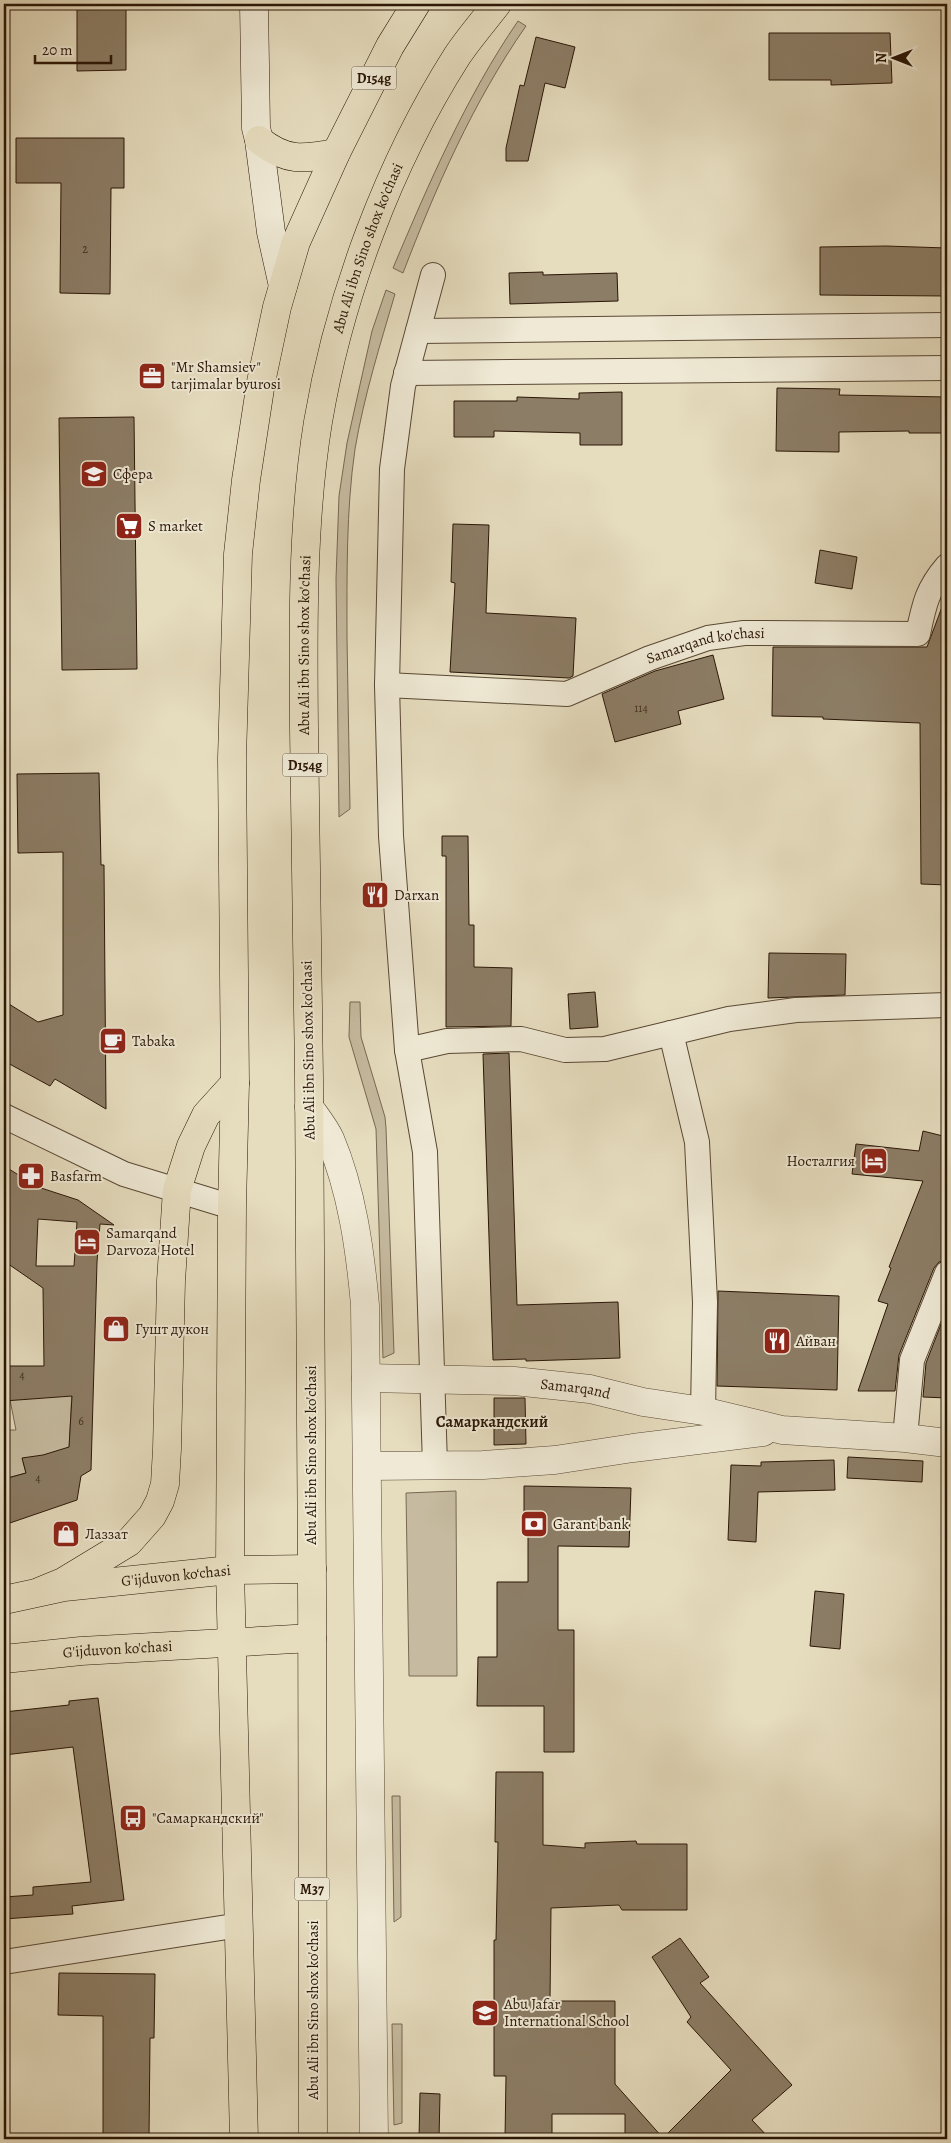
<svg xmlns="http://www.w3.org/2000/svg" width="951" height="2143" viewBox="0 0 951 2143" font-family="Alegreya,serif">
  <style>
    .green { fill: #c6bba0; stroke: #786853 }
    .building { fill: #8c7d66; stroke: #2a1606; fill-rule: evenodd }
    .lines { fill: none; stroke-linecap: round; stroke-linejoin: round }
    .minor-casing { stroke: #594834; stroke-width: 26 }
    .tertiary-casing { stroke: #594834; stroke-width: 29 }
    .secondary-casing { stroke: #2a1606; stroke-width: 29 }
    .primary-casing { stroke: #2a1606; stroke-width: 29 }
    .minor { stroke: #efe9d5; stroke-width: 24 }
    .tertiary { stroke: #efe9d5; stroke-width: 28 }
    .secondary { stroke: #efe9d5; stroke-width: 28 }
    .primary { stroke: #e6ddbf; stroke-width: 28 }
    .labels { text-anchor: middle; stroke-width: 4; stroke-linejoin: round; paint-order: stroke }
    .number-label { font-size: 12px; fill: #42301e }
    .shield { fill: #efe9d5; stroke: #655544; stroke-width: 1 }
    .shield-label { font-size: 14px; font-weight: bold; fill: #2a1606 }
    .street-label { font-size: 15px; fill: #2a1606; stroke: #efe9d5 }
    .poi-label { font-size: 15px; fill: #2a1606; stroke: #efe9d5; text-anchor: start }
    .neighbourhood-label { font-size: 16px; font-weight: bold; fill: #2a1606; stroke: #efe9d5 }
  </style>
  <rect width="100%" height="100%" fill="#e6ddbf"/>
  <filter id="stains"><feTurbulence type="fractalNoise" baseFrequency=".004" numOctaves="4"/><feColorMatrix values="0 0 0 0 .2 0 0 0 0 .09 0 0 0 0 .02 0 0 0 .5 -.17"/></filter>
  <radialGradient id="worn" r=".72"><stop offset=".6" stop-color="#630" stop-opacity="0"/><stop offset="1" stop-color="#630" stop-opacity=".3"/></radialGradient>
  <g class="green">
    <path d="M518,21L526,26C473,102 436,187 403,273L393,268C429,183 466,97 518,21Z"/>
    <path d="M386,290L395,294C380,345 364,396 355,449C346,511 347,575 347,638C348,695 349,752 350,809L339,817L336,579L339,496L347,443L372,331Z"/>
    <polygon points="350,1002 360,1002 361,1037 385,1117 386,1128 394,1353 383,1358 376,1129 349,1037"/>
    <polygon points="72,1390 69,1452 23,1462 26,1473 4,1479 4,1430 16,1430 10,1400"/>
    <polygon points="456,1491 457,1676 409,1676 406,1493"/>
    <polygon points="392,1796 400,1796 401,1917 394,1922"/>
    <polygon points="392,2024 402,2024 402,2123 394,2125"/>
  </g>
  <g class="building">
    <polygon points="77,4 126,4 126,70 77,71"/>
    <polygon points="769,33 890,33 892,83 831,85 831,80 769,80"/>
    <polygon points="536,37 575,47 565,88 545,83 528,161 506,161 506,148 520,85 524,86"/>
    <polygon points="16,138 124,138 124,188 111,188 110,294 60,293 61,183 16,183"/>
    <polygon points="886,246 947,248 947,296 820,295 820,247"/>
    <polygon points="543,272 543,275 617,273 618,301 510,304 509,273"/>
    <polygon points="777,388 840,389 839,395 947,397 947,433 909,433 909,431 839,432 839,452 776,451"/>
    <polygon points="622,392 622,445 580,445 580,433 494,431 494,437 454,437 454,401 517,401 517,397 579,399 579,393"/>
    <polygon points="134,417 137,669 62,670 59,418"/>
    <polygon points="453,524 489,525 486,613 576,618 573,676 569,678 450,672 455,583 451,582"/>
    <polygon points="820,550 857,557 852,589 815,583"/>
    <polygon points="945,599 947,599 947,885 921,884 920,723 823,719 823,717 772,716 773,647 927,647"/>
    <polygon points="713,655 724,699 678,711 681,724 615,742 602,694 655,671"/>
    <polygon points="99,773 101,865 104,865 106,1109 55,1079 50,1086 4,1061 4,1001 38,1022 63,1015 63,852 18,853 17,774"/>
    <polygon points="442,836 468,836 469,925 474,925 474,967 512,968 511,1026 446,1027 446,856 442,856"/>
    <polygon points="769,953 846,954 845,995 768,998"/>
    <polygon points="595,992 598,1027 570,1029 568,994"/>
    <polygon points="509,1053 517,1305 618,1302 620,1358 526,1361 526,1359 493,1360 483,1054"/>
    <polygon points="923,1131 947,1137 947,1260 939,1262 934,1268 899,1355 895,1391 858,1391 888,1304 878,1301 891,1268 889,1267 923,1181 852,1174 856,1144 919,1151"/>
    <path d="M4,1166L38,1187L78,1200L114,1225L100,1224L97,1262L91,1470L81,1476L77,1500L4,1525V1479L26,1473L22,1458L43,1455L69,1447L72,1396L4,1401V1366H44L43,1288L4,1261ZM38,1219L77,1222L74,1266H36Z"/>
    <polygon points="718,1291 839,1296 837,1390 717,1386"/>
    <polygon points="947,1309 947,1398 923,1397 926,1363"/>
    <polygon points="494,1398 525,1398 526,1444 494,1445"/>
    <polygon points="848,1457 923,1461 922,1482 847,1478"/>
    <polygon points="834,1460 835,1490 758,1492 756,1542 728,1540 731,1465 761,1466 761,1462"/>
    <polygon points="524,1486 631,1488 629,1547 558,1546 558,1630 574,1630 574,1752 544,1752 544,1706 477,1706 478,1657 497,1657 497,1582 528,1582 528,1534 524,1534"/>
    <polygon points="815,1591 844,1594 840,1649 810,1646"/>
    <polygon points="98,1698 124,1900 72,1906 73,1914 4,1919 4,1897 33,1895 33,1887 91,1882 73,1747 4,1755 4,1712 69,1705 69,1701"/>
    <polygon points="496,1772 543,1772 543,1845 585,1848 585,1843 636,1841 637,1844 687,1844 687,1910 622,1910 619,1905 551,1908 550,2001 615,2001 615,2084 663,2138 731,2070 687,2022 691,2017 652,1957 680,1938 709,1977 700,1983 792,2085 752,2120 770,2139 625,2139 625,2114 552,2114 552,2139 505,2139 506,2076 494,2076 494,1940 496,1940 498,1842 495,1842"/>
    <polygon points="59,1973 155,1974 154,2038 150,2038 149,2139 103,2139 103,2016 58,2015"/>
    <polygon points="420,2093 440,2094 439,2139 419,2139"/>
  </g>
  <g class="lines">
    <g class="minor-casing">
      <g id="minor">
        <polyline points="418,331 947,325"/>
        <polyline points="406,373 947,368"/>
        <polyline points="387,685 392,469 403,386 433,275"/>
        <polyline points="671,1033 697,1142 705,1302 703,1411"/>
        <path id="s1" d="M407,1050L391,836L387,685L567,694L650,658L708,638L744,633L918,634C924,605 927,589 947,566"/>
        <polyline points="4,1116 124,1174 232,1207"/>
        <polyline points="905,1438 912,1360 947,1273"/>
        <polyline points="435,1465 425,1152 407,1050 447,1041 521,1039 565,1050 605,1049 729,1019 796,1010 947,1005"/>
        <polyline points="4,1962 240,1925"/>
      </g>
    </g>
    <g class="tertiary-casing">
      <g id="tertiary">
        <path d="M309,1107C316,1117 325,1128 330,1139C352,1191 360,1250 365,1305L374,2139"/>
        <path id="s2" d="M366,1378L514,1381L590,1389L643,1402L703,1411L782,1430L905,1438L947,1443"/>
        <polyline points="368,1466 483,1465 555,1460 633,1448 763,1432"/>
      </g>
    </g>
    <g class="secondary-casing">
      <polyline id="secondary" points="254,4 256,128 259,140 271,232 283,286"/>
    </g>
    <g class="primary-casing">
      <g id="primary">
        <path d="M259,140C286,162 303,159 336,153"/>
        <polyline points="41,1591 63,1582 129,1542 152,1516 160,1501 165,1484 167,1449 171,1281 177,1190 191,1146 206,1115 235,1083"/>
        <path id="s3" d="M4,1600L64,1587L230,1570L312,1569"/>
        <path id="s4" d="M4,1659L81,1651L312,1638"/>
        <polyline points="244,2139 230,1570 232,1207 235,1083 232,758 238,554 246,480 261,382 277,307 296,242 336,153 390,46 416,4"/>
        <path id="s5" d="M313,2139C312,1785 313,1432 309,1078C307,961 305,844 304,728C303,628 302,520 318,422C339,297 389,163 457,56C469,38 484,21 497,4"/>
      </g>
    </g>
    <use href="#minor" class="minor"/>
    <use href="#tertiary" class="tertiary"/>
    <use href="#secondary" class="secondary"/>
    <use href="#primary" class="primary"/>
  </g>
  <defs>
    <g id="office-square" transform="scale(1.4375)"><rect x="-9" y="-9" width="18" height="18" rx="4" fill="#8f2418" stroke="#efe9d5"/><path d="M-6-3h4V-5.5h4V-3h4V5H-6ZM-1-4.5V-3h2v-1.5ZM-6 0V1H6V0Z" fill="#fff"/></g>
    <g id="school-square" transform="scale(1.4375)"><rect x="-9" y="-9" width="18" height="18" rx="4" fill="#8f2418" stroke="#efe9d5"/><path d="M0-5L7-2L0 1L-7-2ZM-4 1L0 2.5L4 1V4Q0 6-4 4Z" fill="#fff"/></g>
    <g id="supermarket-square" transform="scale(1.4375)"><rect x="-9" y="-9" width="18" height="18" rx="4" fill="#8f2418" stroke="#efe9d5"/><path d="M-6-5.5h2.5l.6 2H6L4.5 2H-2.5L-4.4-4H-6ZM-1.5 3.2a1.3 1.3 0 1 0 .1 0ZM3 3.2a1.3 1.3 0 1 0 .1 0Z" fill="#fff"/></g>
    <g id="restaurant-square" transform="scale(1.4375)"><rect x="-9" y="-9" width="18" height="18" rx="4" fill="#8f2418" stroke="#efe9d5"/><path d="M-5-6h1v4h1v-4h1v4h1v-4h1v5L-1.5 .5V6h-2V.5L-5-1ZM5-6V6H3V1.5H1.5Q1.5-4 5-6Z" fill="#fff"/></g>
    <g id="cafe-square" transform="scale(1.4375)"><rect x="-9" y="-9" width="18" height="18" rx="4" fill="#8f2418" stroke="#efe9d5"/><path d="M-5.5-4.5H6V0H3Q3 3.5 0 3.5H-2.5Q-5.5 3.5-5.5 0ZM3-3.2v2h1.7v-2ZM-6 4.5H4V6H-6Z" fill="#fff"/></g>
    <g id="hotel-square" transform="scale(1.4375)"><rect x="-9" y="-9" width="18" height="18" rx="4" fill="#8f2418" stroke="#efe9d5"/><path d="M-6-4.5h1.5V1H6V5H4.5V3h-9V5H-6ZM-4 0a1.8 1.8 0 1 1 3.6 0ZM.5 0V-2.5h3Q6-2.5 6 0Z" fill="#fff"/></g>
    <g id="pharmacy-square" transform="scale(1.4375)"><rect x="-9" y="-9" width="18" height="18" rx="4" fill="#8f2418" stroke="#efe9d5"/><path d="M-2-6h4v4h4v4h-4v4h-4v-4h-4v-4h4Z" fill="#fff"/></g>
    <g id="shop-square" transform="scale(1.4375)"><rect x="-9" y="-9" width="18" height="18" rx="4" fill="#8f2418" stroke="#efe9d5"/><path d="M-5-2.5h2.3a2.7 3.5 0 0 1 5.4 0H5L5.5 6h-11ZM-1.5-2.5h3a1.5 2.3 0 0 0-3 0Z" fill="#fff"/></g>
    <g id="bank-square" transform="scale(1.4375)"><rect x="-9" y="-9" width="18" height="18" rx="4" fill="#8f2418" stroke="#efe9d5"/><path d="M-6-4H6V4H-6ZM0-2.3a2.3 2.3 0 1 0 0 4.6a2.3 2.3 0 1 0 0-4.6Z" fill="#fff"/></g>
    <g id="bus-square" transform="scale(1.4375)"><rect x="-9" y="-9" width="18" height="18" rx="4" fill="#8f2418" stroke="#efe9d5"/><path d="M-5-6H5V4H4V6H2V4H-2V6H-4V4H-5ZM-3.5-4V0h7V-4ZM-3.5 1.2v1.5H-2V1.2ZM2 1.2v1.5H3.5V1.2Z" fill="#fff"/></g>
  </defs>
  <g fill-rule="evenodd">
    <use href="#office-square" x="152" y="376"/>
    <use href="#school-square" x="94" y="474"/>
    <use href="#supermarket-square" x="129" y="526"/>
    <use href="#restaurant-square" x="375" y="895"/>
    <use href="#cafe-square" x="113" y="1041"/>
    <use href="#hotel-square" x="874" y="1161"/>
    <use href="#pharmacy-square" x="31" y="1176"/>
    <use href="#hotel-square" x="87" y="1242"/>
    <use href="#shop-square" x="116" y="1329"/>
    <use href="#restaurant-square" x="777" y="1341"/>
    <use href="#bank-square" x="534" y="1524"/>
    <use href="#shop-square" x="66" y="1534"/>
    <use href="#bus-square" x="133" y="1818"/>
    <use href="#school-square" x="485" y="2013"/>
  </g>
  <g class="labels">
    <g class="number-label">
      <text x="85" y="253">2</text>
      <text x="641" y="712">114</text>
      <text x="22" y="1379">4</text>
      <text x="81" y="1425">6</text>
      <text x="38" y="1482">4</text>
    </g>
    <g class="shield">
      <rect x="351.5" y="66.5" width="45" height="23" rx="4"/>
      <rect x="282.5" y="753.5" width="45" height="23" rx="4"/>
      <rect x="294.5" y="1877.5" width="35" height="23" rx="4"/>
    </g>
    <g class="shield-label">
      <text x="374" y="83">D154g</text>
      <text x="305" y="770">D154g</text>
      <text x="312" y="1894">M37</text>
    </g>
    <g class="street-label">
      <text dy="5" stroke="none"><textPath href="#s5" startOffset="1899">Abu Ali ibn Sino shox ko'chasi</textPath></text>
      <text dy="5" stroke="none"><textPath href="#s5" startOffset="1494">Abu Ali ibn Sino shox ko'chasi</textPath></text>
      <text dy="5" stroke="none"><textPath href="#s1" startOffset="694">Samarqand ko'chasi</textPath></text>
      <text transform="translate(308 1050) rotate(-91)" y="5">Abu Ali ibn Sino shox ko'chasi</text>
      <text dy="5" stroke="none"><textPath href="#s2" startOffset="210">Samarqand</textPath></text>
      <text transform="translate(311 1455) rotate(-90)" y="5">Abu Ali ibn Sino shox ko'chasi</text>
      <text dy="5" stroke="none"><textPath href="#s3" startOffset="174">G'ijduvon ko‘chasi</textPath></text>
      <text dy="5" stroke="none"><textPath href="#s4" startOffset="114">G'ijduvon ko'chasi</textPath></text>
      <text transform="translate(313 2010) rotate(-90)" y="5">Abu Ali ibn Sino shox ko'chasi</text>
    </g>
    <g class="poi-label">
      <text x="171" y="372">"Mr Shamsiev"<tspan x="171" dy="17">tarjimalar byurosi</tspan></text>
      <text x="113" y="479">Сфера</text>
      <text x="148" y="531">S market</text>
      <text x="394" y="900">Darxan</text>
      <text x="132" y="1046">Tabaka</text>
      <text x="855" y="1166" text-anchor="end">Носталгия</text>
      <text x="50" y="1181">Basfarm</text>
      <text x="106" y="1238">Samarqand<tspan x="106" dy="17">Darvoza Hotel</tspan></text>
      <text x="135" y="1334">Гушт дукон</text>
      <text x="796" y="1346">Айван</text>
      <text x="553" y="1529">Garant bank</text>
      <text x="85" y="1539">Лаззат</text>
      <text x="152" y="1823">"Самаркандский"</text>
      <text x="504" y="2009">Abu Jafar<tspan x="504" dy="17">International School</tspan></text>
    </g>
    <g class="neighbourhood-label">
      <text x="492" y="1427">Самаркандский</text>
    </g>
  </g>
  <rect width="951" height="2143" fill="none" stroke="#e6ddbf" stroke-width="20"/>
  <rect x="5" y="5" width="941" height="2133" fill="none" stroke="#2a1606" stroke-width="2.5"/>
  <rect x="10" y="10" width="931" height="2123" fill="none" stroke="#2a1606"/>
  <g transform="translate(894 58) rotate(270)" stroke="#efe9d5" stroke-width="4" paint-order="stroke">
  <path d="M0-4L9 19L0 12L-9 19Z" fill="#2a1606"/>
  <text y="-8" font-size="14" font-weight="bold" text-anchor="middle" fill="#2a1606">N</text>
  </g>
  <path d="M35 55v8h76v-8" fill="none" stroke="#2a1606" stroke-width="2.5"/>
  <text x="42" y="55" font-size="15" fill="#2a1606" stroke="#efe9d5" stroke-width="4" paint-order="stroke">20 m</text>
  <rect width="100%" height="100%" filter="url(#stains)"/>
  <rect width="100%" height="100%" fill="url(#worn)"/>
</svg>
